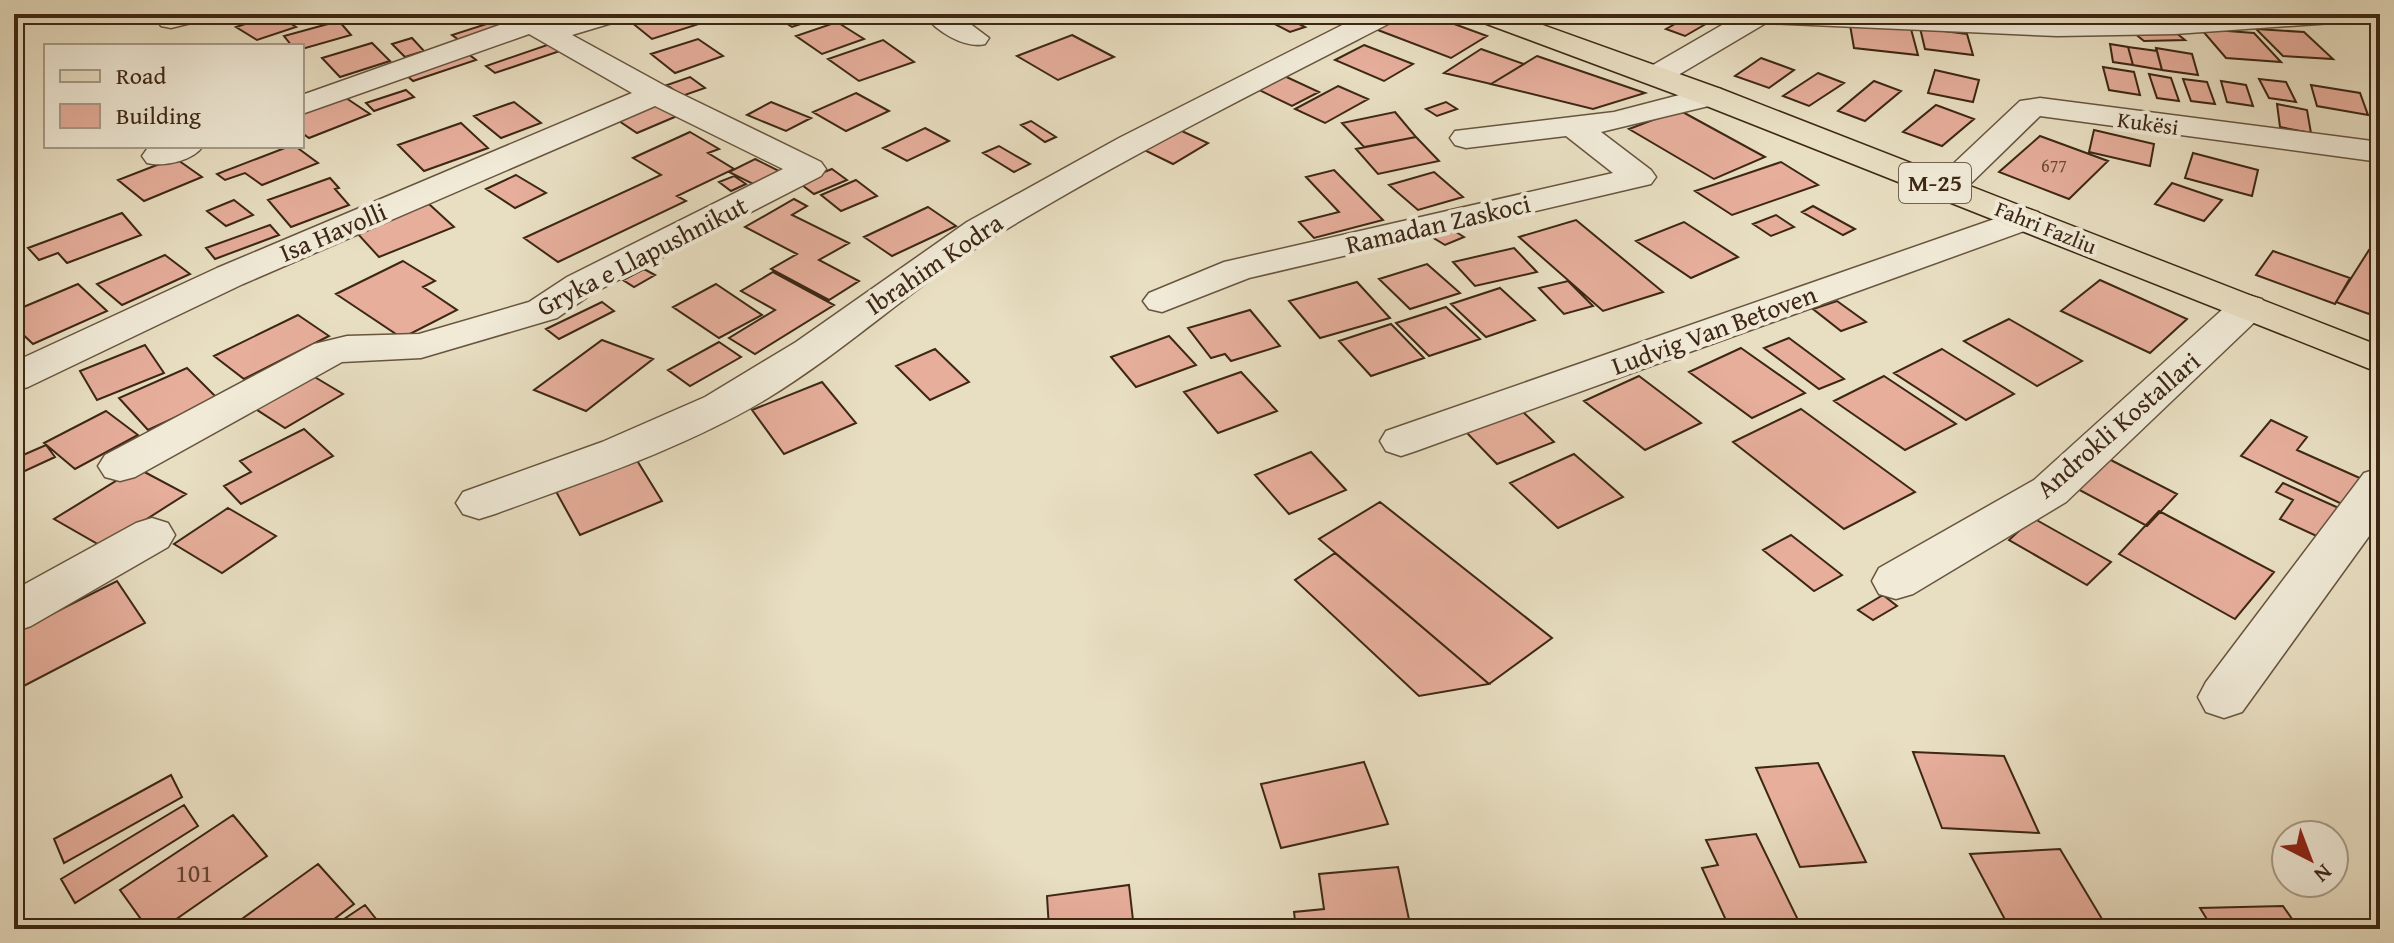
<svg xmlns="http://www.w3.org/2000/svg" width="2394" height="943" font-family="'Gentium Book Plus',serif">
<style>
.building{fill:#e6ae9b;stroke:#3d2714;stroke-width:2}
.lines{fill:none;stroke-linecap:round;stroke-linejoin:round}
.minor-casing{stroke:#68553f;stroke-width:3}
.major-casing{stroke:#3d2714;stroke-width:3}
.minor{fill:#f0ead7;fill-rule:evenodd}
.major{fill:#e8dec1;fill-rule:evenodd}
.labels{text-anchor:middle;stroke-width:8;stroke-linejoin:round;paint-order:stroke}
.far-number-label{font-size:18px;fill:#674936}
.far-street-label{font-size:22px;fill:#3d2714;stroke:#f0ead7}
.shield{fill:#f0ead7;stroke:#73624e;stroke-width:2}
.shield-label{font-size:24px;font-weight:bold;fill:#3d2714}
.street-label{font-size:26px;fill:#3d2714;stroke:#f0ead7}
.near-number-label{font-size:26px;fill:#674936}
</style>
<rect width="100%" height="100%" fill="#e8dec1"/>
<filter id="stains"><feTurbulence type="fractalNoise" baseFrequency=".0025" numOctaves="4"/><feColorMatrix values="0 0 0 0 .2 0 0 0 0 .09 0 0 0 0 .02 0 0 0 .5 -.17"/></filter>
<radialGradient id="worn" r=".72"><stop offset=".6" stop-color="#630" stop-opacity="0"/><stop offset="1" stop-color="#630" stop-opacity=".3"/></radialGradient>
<path class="building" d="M275,14L296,27L257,40L236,27Z
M658,14H690L702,23L652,39L631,22Z
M772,14H831L792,27Z
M1255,14H1290L1285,17L1305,27L1290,32Z
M1394,14H1427L1487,36L1451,58L1370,27Z
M1693,14H1723L1685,36L1666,29Z
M505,18L511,23L459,40L452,35Z
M339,21L351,35L302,49V46H292L284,36Z
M837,22L864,39L822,54L796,36Z
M1850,25L1911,29L1918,55L1854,48Z
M1920,28L1967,34L1973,55L1925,49Z
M2201,29L2254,33L2281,62L2226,58Z
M2256,29L2304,32L2333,59L2283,56Z
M2175,32L2185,40L2144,41L2134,33Z
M1072,35L1114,57L1058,80L1017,56Z
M412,38L424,51L405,57L392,44Z
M698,39L723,56L675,73L651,54Z
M883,40L914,62L859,81L828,59Z
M372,43L390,61L340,77L322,58Z
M550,44L560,51L495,73L486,66Z
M2110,44L2128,47L2133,65L2113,62Z
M1364,45L1413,64L1384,81L1335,60Z
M2128,47L2157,51L2162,70L2133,65Z
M2156,48L2192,54L2198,75L2162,70Z
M1481,49L1524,64L1491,84L1444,73Z
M467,53L476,60L413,81L404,73Z
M1537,56L1645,93L1593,109L1491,84Z
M1761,58L1794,70L1769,88L1735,76Z
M2103,67L2134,72L2140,95L2109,90Z
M1935,70L1979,80L1973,102L1928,93Z
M1818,73L1844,83L1809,106L1783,96Z
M1280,74L1319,92L1292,106L1253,87Z
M2149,74L2171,78L2179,101L2157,98Z
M690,77L705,88L682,96L667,85Z
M2183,79L2207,82L2215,104L2191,101Z
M2259,79L2286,82L2296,102L2269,98Z
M1874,81L1901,91L1865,121L1838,111Z
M2221,81L2246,85L2253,106L2227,102Z
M2311,85L2360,93L2368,115L2317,106Z
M1338,86L1368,99L1325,123L1295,109Z
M406,90L414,97L374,111L366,103Z
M856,93L889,111L846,131L813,112Z
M343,96L370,114L309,138L302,133V112Z
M514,102L541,123L501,138L474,116Z
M771,102L811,118L786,131L747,115Z
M1446,102L1457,109L1437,116L1426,109Z
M656,103L677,116L637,133L616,119Z
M2277,104L2307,110L2311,133L2280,127Z
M1936,105L1974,119L1942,146L1903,132Z
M1679,110L1765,157L1714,179L1629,129Z
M1395,112L1416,137L1364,147L1342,123Z
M1031,121L1056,137L1045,142L1021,125Z
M461,123L488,148L424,171L398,145Z
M1173,127L1208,143L1173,164L1138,147Z
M925,128L949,141L907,161L883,148Z
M2094,130L2154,144L2150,166L2089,152Z
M690,132L719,149L708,153L734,169L677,196L686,201L558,262L524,238L661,175L633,158Z
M2040,136L2108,161L2069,199L1999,172Z
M1416,137L1439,161L1378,174L1356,149Z
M290,146H295L318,163L262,185L245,173L225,180L217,174Z
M999,146L1030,164L1014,172L983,153Z
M2193,153L2258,170L2252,196L2185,178Z
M175,158L202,177L144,201L118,180Z
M755,159L785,174L759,187L729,172Z
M1781,162L1818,185L1732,215L1695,191Z
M832,169L847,180L814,194L798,182Z
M1334,170L1383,220L1314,238L1299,222L1339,212L1306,177Z
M1434,172L1463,197L1418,210L1389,185Z
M516,175L546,193L515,208L486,189Z
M734,176L746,184L731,191L719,182Z
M330,178L339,188L335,189L349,205L291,227L268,200Z
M856,180L877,196L841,211L821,195Z
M2172,183L2222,200L2204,221L2155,204Z
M794,199L807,206L792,215L849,243L819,260L859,281L829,300L771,269L797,254L745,227Z
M234,200L253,215L226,226L207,211Z
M429,204L454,227L379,257L356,232Z
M1813,206L1855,229L1843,235L1802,212Z
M928,207L956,226L892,256L864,237Z
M122,213L141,235L67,263L58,253L39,260L28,248Z
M1776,215L1794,227L1771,236L1753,224Z
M1576,220L1663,292L1603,311L1519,237Z
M1684,222L1738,257L1691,278L1636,241Z
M270,225L279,235L215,259L206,248Z
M1445,225L1464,237L1445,245L1427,234Z
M1514,248L1537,272L1475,286L1453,262Z
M2369,250L2380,254V296L2369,314L2336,302Z
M2273,251L2350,278L2335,304L2256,275Z
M165,255L190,274L122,305L97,284Z
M403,261L435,281L423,287L457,310L402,338L336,294Z
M1427,264L1460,293L1410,309L1379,279Z
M644,269L655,275L634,287L623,280Z
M773,272L834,305L755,354L729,338L775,310L741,291Z
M2100,280L2187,319L2150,353L2061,311Z
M1568,281L1593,306L1564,314L1539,288Z
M1357,282L1390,318L1320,338L1289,301Z
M78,284L107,311L33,344L14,326V311Z
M716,284L762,315L719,338L673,307Z
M1500,288L1535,320L1486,337L1451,304Z
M1837,301L1866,322L1841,331L1813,309Z
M602,302L614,311L559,339L546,329Z
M1446,307L1480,339L1429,356L1396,323Z
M1250,310L1280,346L1231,361L1225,354L1211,358L1188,328Z
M298,315L329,336L244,379L214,356Z
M2009,319L2082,361L2037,386L1964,341Z
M1391,324L1424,358L1371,376L1339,341Z
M1169,336L1196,365L1136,387L1111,357Z
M1789,338L1844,379L1819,389L1764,348Z
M602,340L653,359L586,411L534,390Z
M719,342L741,357L690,386L668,370Z
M145,345L164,373L97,400L80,371Z
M1741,348L1805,393L1752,418L1689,372Z
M935,349L969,382L930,400L896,366Z
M1942,349L2014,394L1966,420L1894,373Z
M187,368L217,398L148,430L119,398Z
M1241,372L1277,411L1218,433L1184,392Z
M308,373L343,394L285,428L251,406Z
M1639,376L1701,423L1645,450L1584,401Z
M1884,376L1956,424L1905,450L1834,401Z
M822,382L856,423L784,454L752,410Z
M1801,409L1915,492L1844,529L1733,442Z
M106,411L138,435L75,469L44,443Z
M1522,411L1554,442L1497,464L1466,432Z
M2271,420L2307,437L2297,450L2362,479L2344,505L2241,456Z
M304,429L333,456L241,504L224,486L251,472L240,461Z
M46,445L55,457L14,476V459Z
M1311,452L1346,490L1289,514L1255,475Z
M633,454L662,501L580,535L553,486Z
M1574,454L1623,497L1558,528L1510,483Z
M2103,456L2177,494L2147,526L2072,486Z
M137,468L186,494L103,547L54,519Z
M2283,483L2341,509L2323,539L2280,519L2293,500L2276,492Z
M1380,502L1552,638L1489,684L1319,539Z
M228,508L276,536L222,573L174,544Z
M2159,511L2274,572L2235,619L2119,554Z
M2033,518L2111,562L2087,585L2009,540Z
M1791,535L1842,575L1814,591L1763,550Z
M1335,553L1489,684L1419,696L1295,580Z
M117,581L145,623L14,691V633Z
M1883,595L1897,606L1873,620L1858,610Z
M1913,752L2004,756L2039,833L1942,828Z
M1364,762L1388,824L1281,848L1261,784Z
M1818,763L1866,862L1800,867L1756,768Z
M171,775L182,797L64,863L54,839Z
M184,805L198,826L75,903L61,879Z
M233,815L267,856L162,929H148L120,890Z
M1756,834L1801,926L1730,929L1702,868L1718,865L1706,840Z
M2060,849L2108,929H2010L1970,854Z
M318,864L354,904L321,929H235L232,926Z
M1398,867L1411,929H1296L1294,912L1324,909L1319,874Z
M1129,885L1134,929H1049L1047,896Z
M365,905L384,929H329Z
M2283,906L2299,929H2213L2200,908Z"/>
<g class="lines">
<defs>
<path id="minor" d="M161,14H207L203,20L171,28L161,26L157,20Z
M500,14H535L551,23L581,14H626L622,20L572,35L667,87L821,162L826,169L821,176L593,293L557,318L421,358L342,362L135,477L120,481L105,477L98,466L105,455L314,344L347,336L419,334L529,302L567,277L783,169L655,106L243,284L28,387L14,391V362L217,268L632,93L529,34L302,114V95L508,22Z
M924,14H957L989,38L985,44C965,49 935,31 924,14Z
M1364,14H1400L1396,20C1261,89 1125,157 995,236C916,284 848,349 768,398C683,449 587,480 495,514L479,519L463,514L456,503L463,492L602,442L705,397L796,342L967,222L1119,138Z
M1741,14H1955L2057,18L2361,14L2357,20L2347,22L2175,34L2057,36L1766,23L1668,81L1657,84L1646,81L1642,75L1646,69Z
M1710,87L1721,89L1725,96L1721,103L1601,132L1651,170L1656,177L1651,184L1249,278L1162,312L1149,309L1143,301L1149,293L1224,262L1613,173L1566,136L1466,148L1455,145L1450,138L1455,131L1614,112Z
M2040,98L2380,142V162L2040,116L1959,195L1947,198L1935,195L1930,188L1935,181L2020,101Z
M156,146H203C193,161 164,167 147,163L142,156L147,149Z
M2026,208L2038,212L2044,219L2038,226L1416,451L1401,456L1386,451L1380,441L1386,431Z
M2248,295L2262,299L2267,307L2262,315L2066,502L1913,594L1896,599L1879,594L1872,581L1879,568L2034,480L2234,299Z
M2380,468V521L2242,712L2224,718L2206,712L2198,697L2206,682L2364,473Z
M152,518L168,523L175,535L168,547L31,626L14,632V590L136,523Z"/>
<path id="major" d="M1472,14H1512L1721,89L2380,346V373L1699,103L1476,20Z"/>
</defs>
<use href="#minor" class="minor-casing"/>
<use href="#major" class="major-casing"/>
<use href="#minor" class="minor"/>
<use href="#major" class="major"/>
</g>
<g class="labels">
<g class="far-number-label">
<text x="2054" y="172">677</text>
</g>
<g class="far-street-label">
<text transform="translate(2148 123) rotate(8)" y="8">Kukësi</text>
<text transform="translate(2046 227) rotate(22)" y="8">Fahri Fazliu</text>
</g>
<rect class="shield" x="1899" y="163" width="72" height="40" rx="6"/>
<g class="shield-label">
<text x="1935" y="191">M-25</text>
</g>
<g class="street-label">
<text transform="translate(1438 224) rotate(-13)" y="9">Ramadan Zaskoci</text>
<text transform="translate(333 232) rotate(-23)" y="9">Isa Havolli</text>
<text transform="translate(642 256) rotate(-27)" y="9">Gryka e Llapushnikut</text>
<text transform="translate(934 264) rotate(-34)" y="9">Ibrahim Kodra</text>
<text transform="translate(1714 330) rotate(-20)" y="9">Ludvig Van Betoven</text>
<text transform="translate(2118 425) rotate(-41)" y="9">Androkli Kostallari</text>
</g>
<g class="near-number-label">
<text x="194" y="882">101</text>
</g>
</g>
<rect width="2394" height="943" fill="none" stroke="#e8dec1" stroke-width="48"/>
<rect x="16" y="16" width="2362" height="911" fill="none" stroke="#3d2714" stroke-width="4"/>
<rect x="24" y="24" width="2346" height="895" fill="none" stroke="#3d2714" stroke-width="2"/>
<rect x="44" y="44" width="260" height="104" fill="#f0ead7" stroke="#a89c89" stroke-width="2"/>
<rect x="60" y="70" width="40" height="12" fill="#e8dec1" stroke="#a89c89" stroke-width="2"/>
<text x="116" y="84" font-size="24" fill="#3d2714">Road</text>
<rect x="60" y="104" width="40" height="24" fill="#e6ae9b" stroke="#a89c89" stroke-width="2"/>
<text x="116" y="124" font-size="24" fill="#3d2714">Building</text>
<g transform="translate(2310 859) rotate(138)"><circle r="38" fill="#f0ead7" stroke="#a89c89" stroke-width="2"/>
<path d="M0-6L14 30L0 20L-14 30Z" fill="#8f2418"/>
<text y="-12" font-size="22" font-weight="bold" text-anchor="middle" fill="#3d2714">N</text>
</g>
<rect width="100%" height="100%" filter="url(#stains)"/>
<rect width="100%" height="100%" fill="url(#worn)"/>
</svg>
